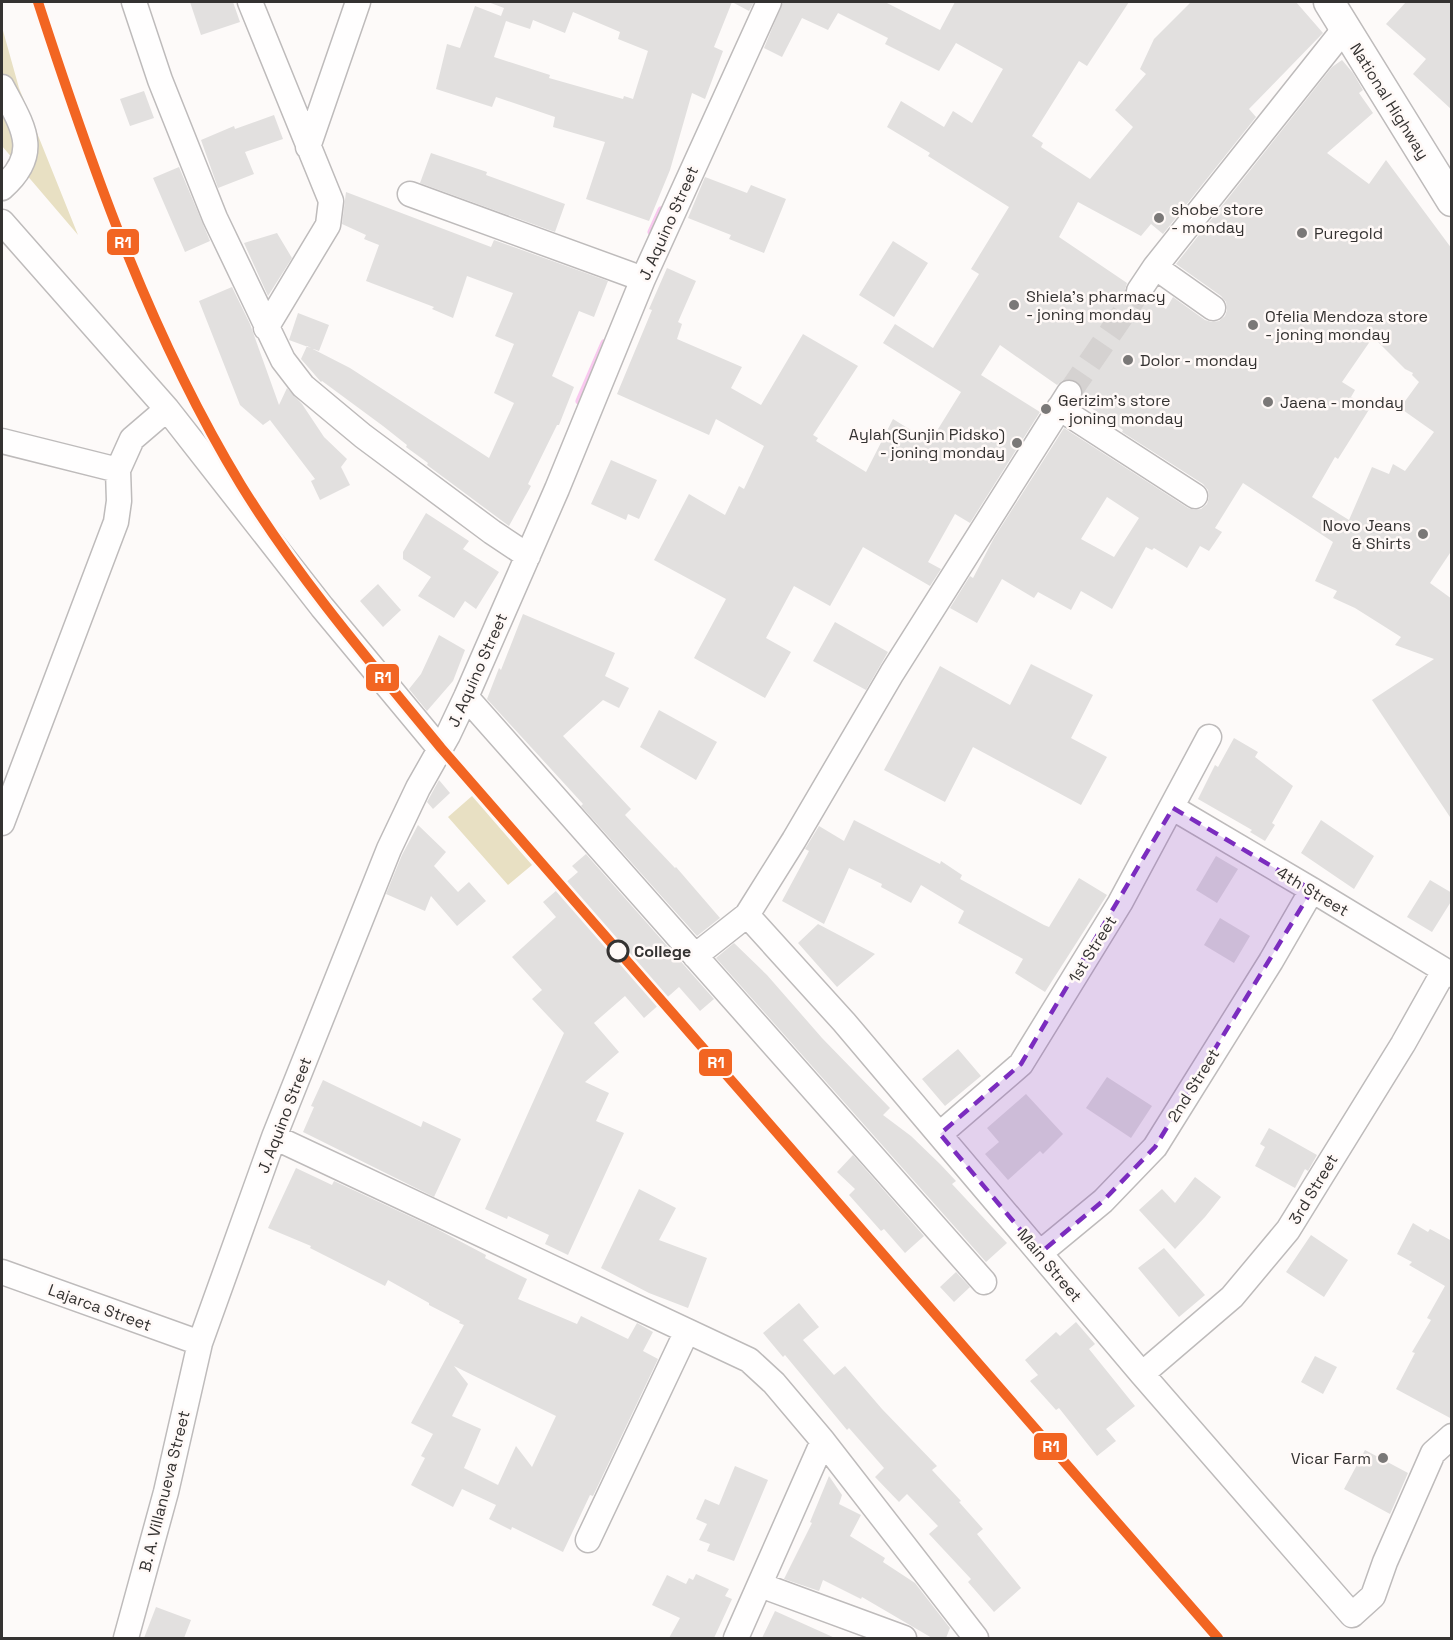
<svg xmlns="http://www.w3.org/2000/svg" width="1453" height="1640" font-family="'Space Grotesk',sans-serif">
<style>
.green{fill:#e8e0c3}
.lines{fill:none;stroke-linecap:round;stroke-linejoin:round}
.stream{stroke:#f9c8ef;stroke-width:7}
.building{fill:#e2e0df;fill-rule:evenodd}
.minor-tunnel{stroke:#d5d2d1;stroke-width:24;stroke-dasharray:24 12;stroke-linecap:butt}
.minor-casing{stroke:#bebbbb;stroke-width:27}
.major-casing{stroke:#bebbbb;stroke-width:33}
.minor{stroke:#fffefe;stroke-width:24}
.major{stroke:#fffefe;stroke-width:30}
.rail-1-casing{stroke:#fff9f7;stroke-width:15}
.rail-1{stroke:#f26522;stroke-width:10}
.marked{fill:#7b2cbf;fill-opacity:0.2;stroke:#7b2cbf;stroke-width:4.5;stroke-dasharray:12 8;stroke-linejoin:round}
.poi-dot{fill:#7a7877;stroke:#fff9f7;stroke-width:2}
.stop-dot{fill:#fff9f7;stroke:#343231;stroke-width:3}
.labels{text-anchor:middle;stroke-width:5;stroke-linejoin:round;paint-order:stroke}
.street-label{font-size:16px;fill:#343231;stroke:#fff9f7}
.poi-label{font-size:16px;fill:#343231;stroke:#fff9f7;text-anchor:start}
.stop-label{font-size:16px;font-weight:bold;fill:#343231;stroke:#fff9f7;text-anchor:start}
.line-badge{stroke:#fff9f7;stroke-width:2}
.badge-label{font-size:16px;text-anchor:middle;font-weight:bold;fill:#fff}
</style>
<rect width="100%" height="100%" fill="#fdfaf9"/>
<path class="green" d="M2,27L19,88L78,235L2,146Z
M472,796L532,865L508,885L448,817Z"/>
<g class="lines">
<path class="stream" d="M651,232L661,210
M579,401L604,343"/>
</g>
<path class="building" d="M190,2H233L240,22L201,35Z
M488,2H754L749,11L732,2L714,47L723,51L705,99L692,93L670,170L649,221L586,199L605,142L553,127L555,117L496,97L492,107L436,89L447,44L460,48L475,6L501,16L504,8ZM573,12L620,32L618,39L648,51L633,99L624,96L623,99L549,78L550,75L494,57L506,21L530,29L533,20L565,33Z
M783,2H885L940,30L955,2H1129L1087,66L1079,61L1032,136L1043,143L1041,147L1090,179L1133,127L1115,110L1146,74L1140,69L1154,39L1191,2H1296L1323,33L1249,109L1256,117L1163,234L1151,224L1141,236L1078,202L1059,237L1127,283L1125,290L1126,297L1132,303L1139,305L1145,304L1151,299L1166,309L1173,297L1205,320L1212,322L1219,321L1225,316L1227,310L1226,302L1221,296L1176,264L1332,67L1342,60L1353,73L1363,90L1359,93L1373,113L1327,153L1369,184L1386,160L1452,249V550L1430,583L1452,599V820L1372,700L1434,659L1395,645L1401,637L1355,608L1333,598L1337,591L1315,581L1333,542L1243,483L1215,528L1222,532L1209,551L1200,546L1187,568L1154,548L1152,550L1146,547L1112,609L1081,591L1071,610L1038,592L1034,598L1002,579L977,623L950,608L970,576L973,578L994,538L1064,428L1188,508L1194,510L1201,509L1207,504L1209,497L1208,490L1203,484L1122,432L1123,430L1081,401L1083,393L1081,386L1077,381L1069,379L1062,381L1057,385L1000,345L981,375L1040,412L970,523L955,514L928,562L941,569L930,586L863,547L830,606L794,586L766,638L791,652L765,698L694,658L726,599L654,560L689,494L725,515L739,486L744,489L764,446L716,419L709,435L617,394L652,310L649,309L667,268L696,281L678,322L682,324L677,339L742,367L731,388L761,405L803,334L858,366L813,435L818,438L816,441L866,472L893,419L930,442L961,392L883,343L895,324L933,348L979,274L971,269L1009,207L928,156L930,153L887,127L901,101L944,127L953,111L972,123L1003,69L956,43L939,71L885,44L888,38L838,13L828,30L802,18L782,57L764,48ZM1373,337L1405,369L1413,373L1412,375L1419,382L1400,408L1434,432L1405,471L1393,464L1389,474L1372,467L1349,520L1312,497L1335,457L1338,459L1370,408L1351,397L1355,390L1342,382ZM1107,497L1139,518L1114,557L1081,539Z
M1406,2H1452V110L1413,74L1426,59L1386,24Z
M144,91L154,118L130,126L120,99Z
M274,115L283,139L245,152L254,174L218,188L201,140L234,126L235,129Z
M431,153L487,172L486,175L565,204L555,232L420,183Z
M179,167L210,241L185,252L153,178Z
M705,177L747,193L751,185L786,199L764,253L729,239L731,235L688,218Z
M346,192L491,247L494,240L608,281L594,317L579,311L552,376L574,387L559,425H557L528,484L531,486L509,526L427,465L428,463L406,447L407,445L383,426L322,381L321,382L301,359L307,346L350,368L489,458L514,403L494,393L514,344L495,336L513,293L467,276L453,318L432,309L434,307L366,281L379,245L364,239L366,235L342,224Z
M277,233L292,258L268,296L244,243Z
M893,241L928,263L894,317L859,295Z
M232,287L250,324L279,405L287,388L302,404L324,437L347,459L341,467L350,485L320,500L311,481L315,479L270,420L263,425L240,405L199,301Z
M298,313L329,325L319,351L289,340Z
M611,460L657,480L639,519L628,514L626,520L591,504Z
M426,513L469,541L463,549L499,572L476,609L465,601L454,618L418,596L431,577L403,559V552Z
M378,584L401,610L383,627L360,601Z
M523,614L615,653L605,676L629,688L619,708L603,700L563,736L631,809L625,815L675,868L676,867L720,918L697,936L581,806L583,804L487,699L499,668L501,670Z
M835,622L888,652L866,690L813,661Z
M439,635L465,650L453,681L427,711L409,689L421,674Z
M1031,664L1093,695L1071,738L1107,757L1081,805L973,747L945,802L884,770L940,666L1010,705Z
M659,710L717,742L696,780L640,747Z
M1234,738L1258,752L1255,757L1293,786L1272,823L1275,825L1265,841L1250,832L1252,830L1198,799L1215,765L1218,767Z
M439,780L450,793L433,809L427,802Z
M854,820L940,864L941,861L962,875L960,879L1044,925L1049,927L1079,878L1107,895L1045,992L1015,973L1023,959L958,923L964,911L921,885L911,903L881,887L882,884L849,868L824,924L782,901L809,851L805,849L819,826L844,841Z
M1321,820L1374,856L1354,889L1301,853Z
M418,825L446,852L434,866L458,892L469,882L486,901L457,926L431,896L425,911L386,894L402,855Z
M586,854L714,999L700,1011L679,987L644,1018L625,996L594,1023L619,1052L585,1082L609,1093L596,1121L624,1133L568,1255L545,1244L549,1235L508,1216L507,1219L485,1209L564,1033L532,999L542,990L512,957L556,917L543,902L578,872L572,866Z
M1216,856L1238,869L1217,903L1196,890Z
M1430,880L1452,893V900L1432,932L1407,917Z
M1220,918L1250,936L1234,963L1204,945Z
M818,924L875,954L837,987L798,943Z
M734,943L767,975L822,1038L890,1108L883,1115L911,1136L940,1164L956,1181L952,1184L1007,1243L986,1262L716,958Z
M958,1049L981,1076L945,1106L922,1079Z
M1107,1077L1152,1106L1131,1138L1086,1108Z
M323,1080L421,1127L423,1121L461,1139L434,1197L303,1132L314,1107L311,1106Z
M1026,1094L1063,1134L1043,1154L1040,1151L1008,1180L985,1154L999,1142L987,1128Z
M1269,1128L1317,1155L1308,1171L1305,1169L1295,1188L1255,1166L1265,1147L1260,1144Z
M853,1155L924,1236L905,1253L884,1229L881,1231L849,1195L855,1189L837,1172Z
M296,1168L332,1185L334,1181L435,1228L486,1255L485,1258L527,1279L518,1299L577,1324L581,1316L628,1339L637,1323L653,1332L643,1351L658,1359L593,1496L590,1495L563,1552L512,1527L511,1530L489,1519L496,1505L462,1489L453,1507L411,1485L425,1458L421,1456L433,1434L411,1423L464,1325L459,1323L460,1321L429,1305V1303L388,1280L385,1286L310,1248L311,1246L268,1228ZM454,1366L556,1416L532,1467L516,1446L498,1485L464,1468L481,1429L452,1416L468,1384Z
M1195,1177L1221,1197L1205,1217L1175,1249L1139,1210L1162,1189L1175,1203Z
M639,1189L676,1208L659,1240L707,1258L688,1308L649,1293L601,1268Z
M1413,1223L1428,1232L1430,1229L1452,1241V1419L1396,1389L1415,1353L1412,1352L1431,1320L1427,1318L1445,1286L1409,1265L1412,1262L1397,1254Z
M1311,1235L1348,1260L1324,1297L1286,1272Z
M1164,1248L1205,1295L1179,1317L1138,1268Z
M956,1272L970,1287L954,1302L940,1287Z
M799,1303L819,1327L803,1340L834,1375L845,1366L882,1409L937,1466L932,1470L961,1501L959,1502L983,1529L977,1534L1021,1588L994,1612L968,1582L971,1579L929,1534L938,1526L907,1494L899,1502L875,1477L884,1468L849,1428L847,1430L785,1355L783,1357L763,1333Z
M1076,1322L1095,1344L1089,1349L1135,1406L1106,1429L1116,1441L1097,1456L1059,1408L1056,1410L1030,1381L1038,1375L1025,1360L1056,1332L1060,1336Z
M1315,1356L1337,1367L1323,1394L1301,1382Z
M1365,1450L1408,1473L1390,1514L1344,1489Z
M735,1466L768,1480L734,1561L707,1551L710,1544L699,1540L707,1524L696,1519L705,1499L719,1505Z
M829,1476L842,1495L839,1504L861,1515L850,1536L885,1558L883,1562L915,1583L950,1628L946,1638H932L862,1597L861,1599L823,1580L819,1591L784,1579L812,1523L810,1522Z
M696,1574L729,1589L725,1596L732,1599L714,1638H669L680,1618L652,1605L667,1575L686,1584L689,1578L693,1580Z
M156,1607L191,1620L184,1638H144Z
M775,1611L835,1638H762Z"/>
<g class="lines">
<path class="minor-tunnel" d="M1069,393L1139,291"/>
<defs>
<path id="minor" d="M134,2L160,80L215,218L283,360L303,386L363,436L492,532L528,556
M250,2L331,201L328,225L266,328
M2,87C23,127 42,153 2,188
M308,147L358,2
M410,194L643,279
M2,222L167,409L322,607L440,749
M1155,267L1213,308
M1139,291L1155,267L1338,37L1344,27
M1059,408L1195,496
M2,441L118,470
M466,697L984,1282
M1173,808L1312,890L1452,975
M2,823L116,522L119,501L118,470L132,439L167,409
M747,915L844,1022L1142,1374L1352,1615L1373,1596L1385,1562L1433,1453L1452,1436
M695,956L747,915L794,840L892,673L1069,393
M940,1134L1021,1064L1120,903L1209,737
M274,1137L749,1360L774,1383L823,1441L976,1638
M1040,1253L1103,1201L1155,1147L1271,961L1312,890
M2,1272L200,1343
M1142,1374L1232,1297L1288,1230L1403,1044L1444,971
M588,1540L687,1331
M760,1585L904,1638
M126,1638L166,1492L200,1343L274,1137L389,849L418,788L448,735L466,697L557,489L643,279L769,2
M736,1638L823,1441"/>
<path id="major" d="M1329,2L1452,201"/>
</defs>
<use href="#minor" class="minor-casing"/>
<use href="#major" class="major-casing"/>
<use href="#minor" class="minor"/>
<use href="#major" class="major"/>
<defs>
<path id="rail-1" d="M38,2C92,168 150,335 241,485C299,579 371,663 441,748L1218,1638"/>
</defs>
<use href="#rail-1" class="rail-1-casing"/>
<use href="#rail-1" class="rail-1"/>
</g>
<path class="marked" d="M1173,808L1312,890L1155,1147L1103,1201L1040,1253L940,1134L1021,1064Z"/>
<g class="poi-dot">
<circle cx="1159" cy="218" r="6"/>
<circle cx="1302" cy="233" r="6"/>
<circle cx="1014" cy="305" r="6"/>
<circle cx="1253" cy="325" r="6"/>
<circle cx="1128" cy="360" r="6"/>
<circle cx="1268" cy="402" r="6"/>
<circle cx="1046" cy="409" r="6"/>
<circle cx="1017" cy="443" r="6"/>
<circle cx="1423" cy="534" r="6"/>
<circle cx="1383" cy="1458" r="6"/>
</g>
<circle class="stop-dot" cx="618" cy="951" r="10"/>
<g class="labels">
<g class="street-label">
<text transform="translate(1390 101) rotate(58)" y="6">National Highway</text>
<text transform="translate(668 223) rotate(-66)" y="6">J. Aquino Street</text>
<text transform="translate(477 670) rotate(-66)" y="6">J. Aquino Street</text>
<text transform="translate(1313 891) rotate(31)" y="6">4th Street</text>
<text transform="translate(1092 949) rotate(-58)" y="6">1st Street</text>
<text transform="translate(1193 1085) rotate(-58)" y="6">2nd Street</text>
<text transform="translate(284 1115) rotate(-69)" y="6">J. Aquino Street</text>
<text transform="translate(1313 1189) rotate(-59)" y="6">3rd Street</text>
<text transform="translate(1050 1265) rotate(50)" y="6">Main Street</text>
<text transform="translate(100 1307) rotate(20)" y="6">Lajarca Street</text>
<text transform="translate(164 1491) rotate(-76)" y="6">B. A. Villanueva Street</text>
</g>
<g class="poi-label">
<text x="1171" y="215">shobe store<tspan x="1171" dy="18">- monday</tspan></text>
<text x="1314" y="239">Puregold</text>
<text x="1026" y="302">Shiela's pharmacy<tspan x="1026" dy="18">- joning monday</tspan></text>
<text x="1265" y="322">Ofelia Mendoza store<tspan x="1265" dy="18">- joning monday</tspan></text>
<text x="1140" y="366">Dolor - monday</text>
<text x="1058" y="406">Gerizim's store<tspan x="1058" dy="18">- joning monday</tspan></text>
<text x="1280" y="408">Jaena - monday</text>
<text x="1005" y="440" text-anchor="end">Aylah(Sunjin Pidsko)<tspan x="1005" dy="18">- joning monday</tspan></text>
<text x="1411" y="531" text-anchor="end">Novo Jeans<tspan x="1411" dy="18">&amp; Shirts</tspan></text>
<text x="1371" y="1464" text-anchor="end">Vicar Farm</text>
</g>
<g class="stop-label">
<text x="634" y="957">College</text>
</g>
</g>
<g class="line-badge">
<rect x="106" y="228" width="34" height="28" rx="6" fill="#f26522"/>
<rect x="365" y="663" width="35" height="29" rx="6" fill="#f26522"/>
<rect x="698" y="1048" width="35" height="29" rx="6" fill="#f26522"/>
<rect x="1033" y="1432" width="35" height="29" rx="6" fill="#f26522"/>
</g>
<g class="badge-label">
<text x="123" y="248">R1</text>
<text x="383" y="683">R1</text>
<text x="716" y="1068">R1</text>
<text x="1051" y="1452">R1</text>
</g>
<rect width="1453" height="1640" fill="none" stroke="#343231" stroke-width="6"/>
</svg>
